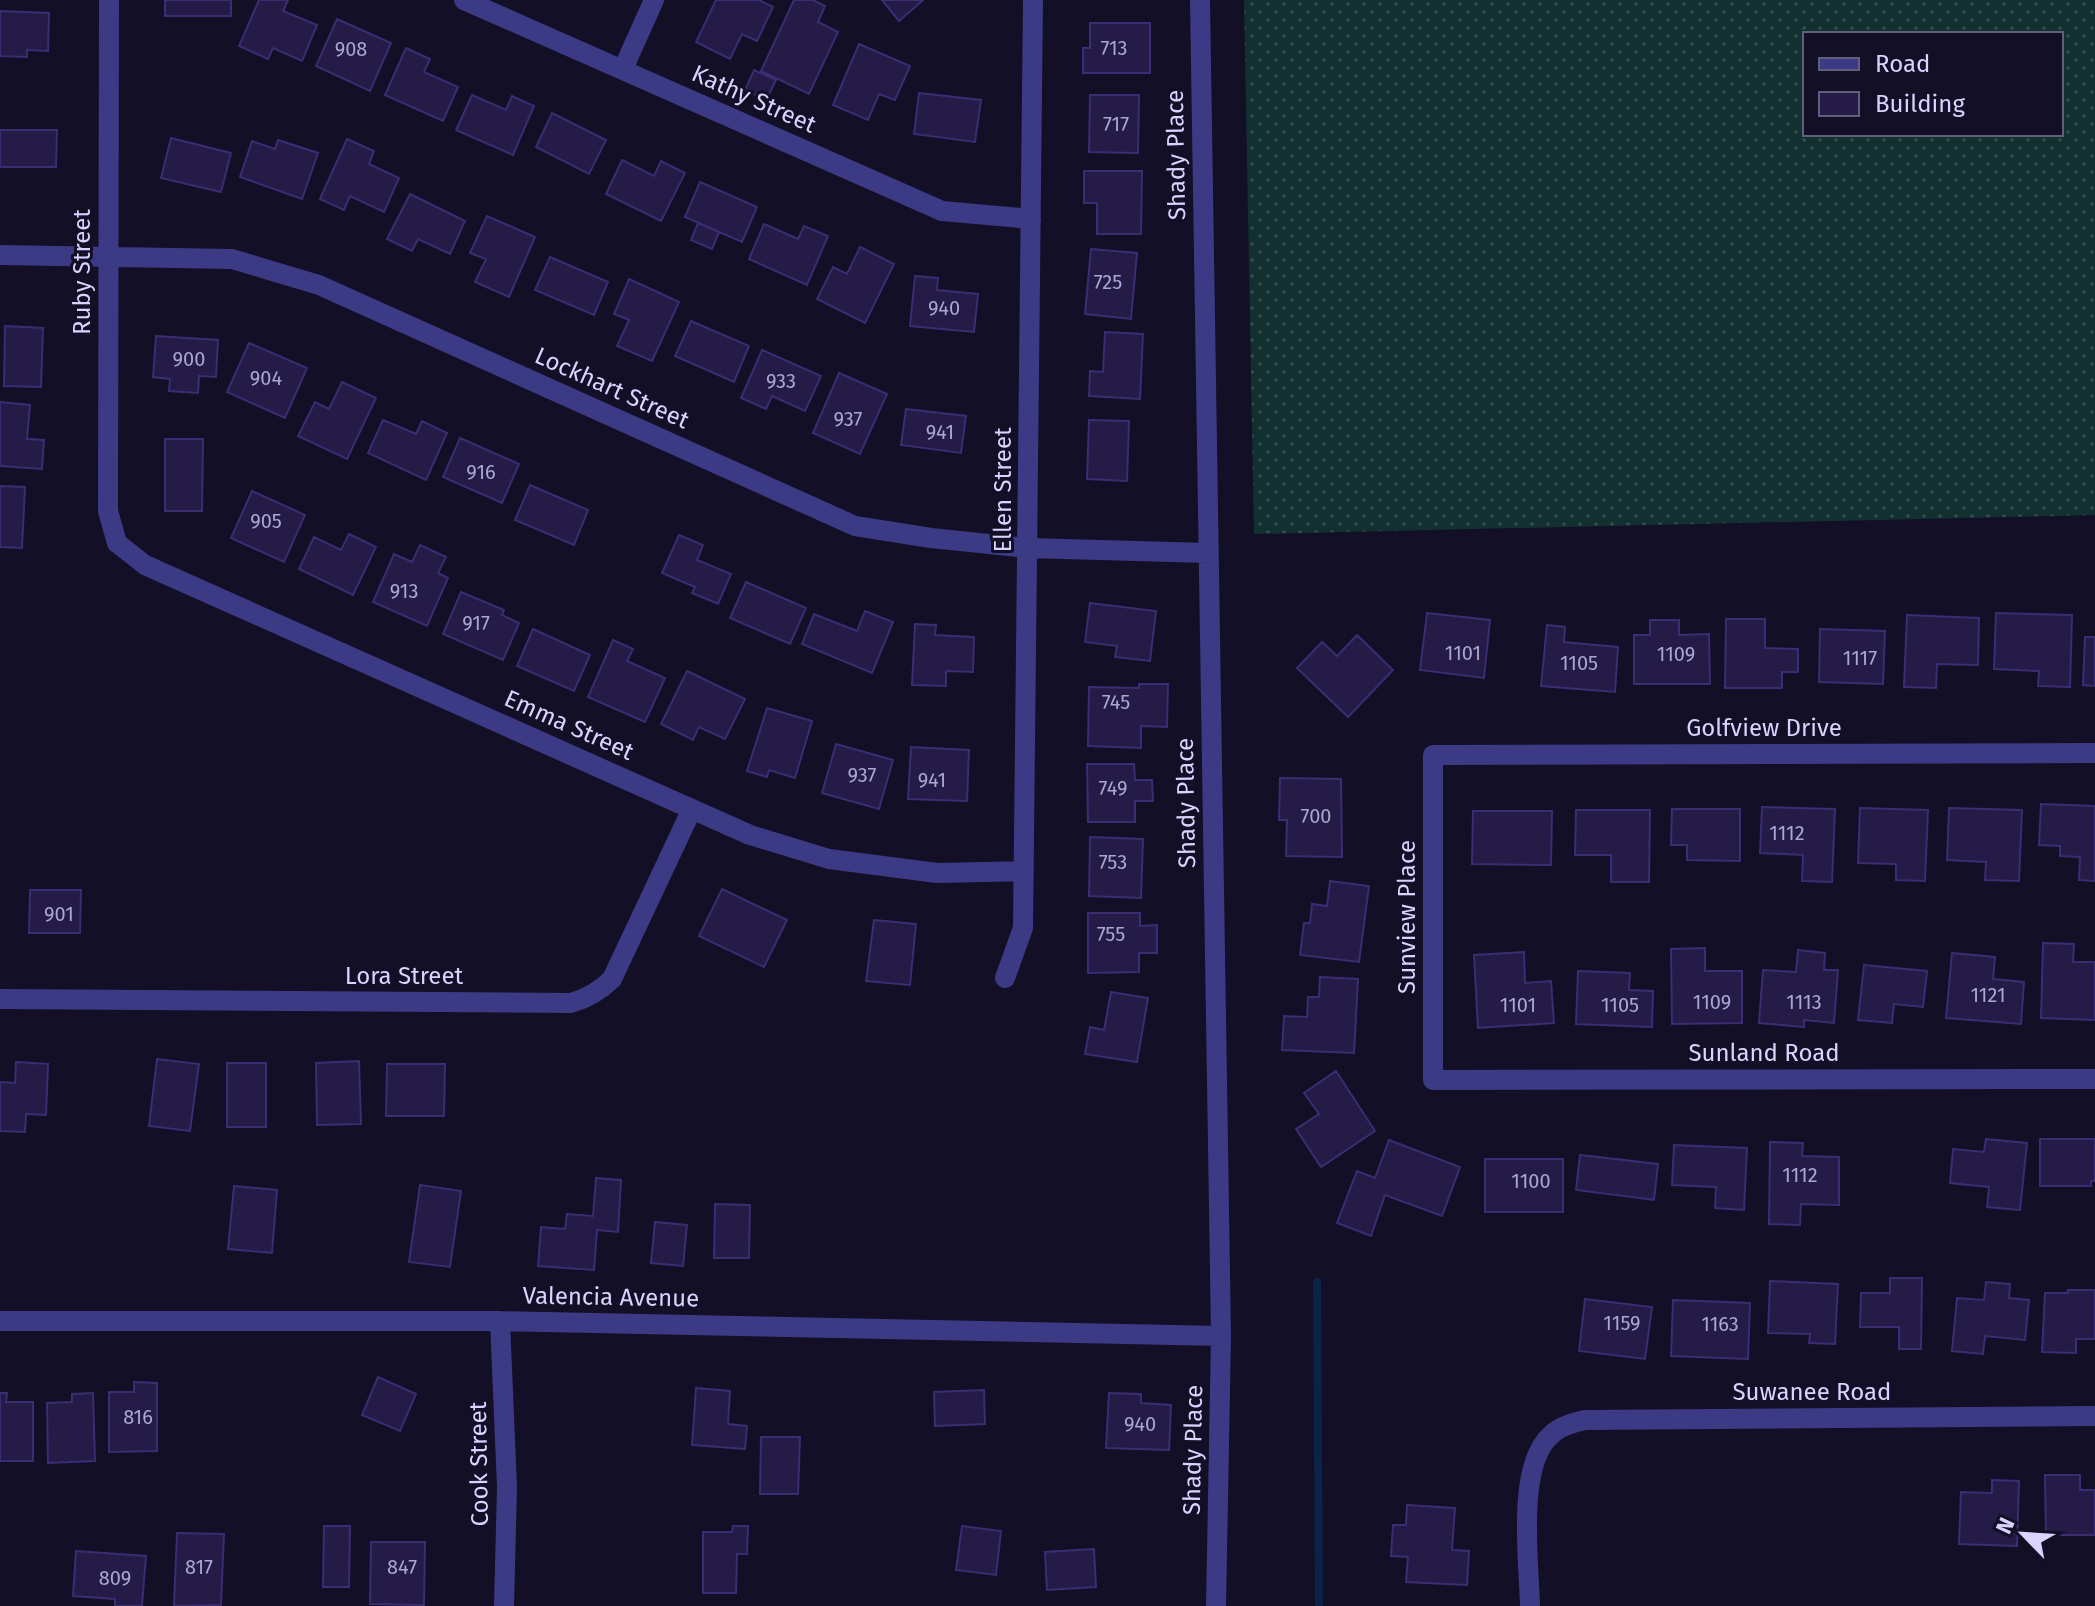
<svg xmlns="http://www.w3.org/2000/svg" width="2095" height="1606" font-family="'Fira Sans',sans-serif">
<style>
.grass{fill:url(#grass-dots);fill-rule:evenodd}
.lines{fill:none;stroke-linecap:round;stroke-linejoin:round}
.stream{stroke:#0c2248;stroke-width:8}
.building{fill:#241b47;stroke:#3b2d73;stroke-width:2}
.street{stroke:#3d3a85;stroke-width:20}
.labels{text-anchor:middle;stroke-width:6;stroke-linejoin:round;paint-order:stroke}
.number-label{font-size:20px;fill:#aca6d1}
.street-label{font-size:24px;fill:#d9d4ff;stroke:#130f26}
</style>
<defs>
<pattern id="grass-dots" width="8" height="8" patternUnits="userSpaceOnUse" patternTransform="scale(2)"><rect width="8" height="8" fill="#12302f"/><path d="M2 2h.1M6 6h.1" fill="none" stroke="#344d4e" stroke-width="1.8" stroke-linecap="round"/></pattern>
</defs>
<rect width="100%" height="100%" fill="#130f26"/>
<path class="grass" d="M1244,0H2095V515L1254,534ZM1805,34H2061V134H1805Z"/>
<g class="lines">
<path class="stream" d="M1317,1282L1319,1606"/>
</g>
<path class="building" d="M165,0H231V16H165Z
M259,0H288L283,11L317,25L302,61L273,48L268,59L239,46Z
M716,0H759L773,7L757,41L742,34L730,59L696,42Z
M794,0H813L825,6L818,22L838,32L809,94L761,71Z
M882,0H923L899,21Z
M0,11L49,13L48,51L27,50V57L0,56Z
M337,19L391,43L370,91L316,66Z
M1090,23H1150V73H1083V48H1090Z
M859,44L910,66L895,100L879,94L868,120L833,105Z
M406,48L430,59L424,72L458,87L443,121L385,95Z
M754,70L776,80L766,100L745,90Z
M919,93L981,100L975,142L914,134Z
M472,95L506,110L512,96L534,106L513,155L456,130Z
M1090,95H1139L1138,153L1089,152Z
M552,113L606,140L589,174L536,147Z
M0,130H57L56,167H0Z
M171,138L231,153L221,192L161,178Z
M347,139L374,151L369,164L399,178L384,212L350,196L344,210L320,199Z
M278,140L318,153L302,199L240,177L252,141L275,149Z
M622,160L654,176L661,161L685,173L661,221L606,194Z
M1084,171H1142L1141,234H1097V203H1084Z
M700,182L757,207L742,242L685,217Z
M410,194L465,221L450,254L418,239L412,251L387,239Z
M487,216L535,237L509,297L475,282L486,259L470,253Z
M698,223L719,232L712,249L691,240Z
M764,224L798,239L804,226L828,236L807,285L749,259Z
M860,247L894,264L865,323L817,299L833,267L847,274Z
M1091,249L1137,253L1131,319L1085,314Z
M550,257L608,282L594,315L535,290Z
M915,276L938,278L937,290L978,294L974,332L910,326Z
M629,279L679,302L652,361L617,346L629,320L614,314Z
M691,321L749,346L734,382L675,356Z
M5,326L43,328L41,387L4,386Z
M1105,332L1143,334L1140,399L1089,396L1090,371L1103,372Z
M156,336L218,340L216,377L199,376L198,393L169,391L170,379L153,377Z
M249,343L307,368L285,418L227,392Z
M762,350L821,376L805,411L772,396L766,409L741,398Z
M839,373L887,394L860,454L813,433Z
M342,382L376,398L347,459L298,436L315,402L329,409Z
M0,402L30,405L27,439L44,440L42,469L0,466Z
M906,409L966,416L961,453L901,445Z
M383,420L416,434L422,421L447,433L426,480L368,453Z
M1089,420L1129,421L1127,481L1087,479Z
M460,438L519,464L502,503L443,477Z
M165,439H203L202,511H165Z
M530,485L588,510L574,545L515,520Z
M0,486L25,487L22,548L0,547Z
M252,491L305,515L284,562L231,538Z
M349,534L376,547L353,595L299,569L314,537L341,550Z
M679,535L703,545L697,560L731,574L718,604L692,593L695,587L662,573Z
M420,545L446,557L438,573L448,578L427,626L373,602L394,554L412,562Z
M746,582L806,608L790,644L730,618Z
M461,592L504,610L502,615L519,623L503,660L443,634Z
M1090,603L1156,611L1150,661L1115,657L1117,646L1085,642Z
M865,611L893,622L872,673L802,644L814,614L857,631Z
M1427,613L1490,620L1484,678L1420,670Z
M1996,613L2072,615L2070,687L2038,686L2039,671L1994,669Z
M1907,615L1979,618L1978,665L1937,664L1936,688L1904,687Z
M1726,619H1765V648L1798,649V672H1782V688H1725Z
M1650,620H1679V635L1709,634L1710,684H1634V635H1650Z
M915,624L936,625L935,635L974,637L973,672L946,671V686L912,685Z
M1547,625L1565,627L1564,642L1618,647L1615,692L1541,686Z
M533,629L590,655L574,691L517,666Z
M1820,629L1885,631L1883,684L1819,682Z
M1357,635L1393,670L1348,717L1297,668L1322,642L1337,656Z
M2085,637H2095V686L2083,685Z
M613,640L633,649L627,661L665,678L645,722L588,697Z
M687,671L745,699L725,739L699,727L693,740L661,724Z
M1139,684H1168L1167,727L1141,726V748L1088,746L1089,687L1139,688Z
M767,708L812,721L795,778L769,770L767,777L747,771Z
M836,744L893,760L879,809L822,793Z
M911,747L969,750L967,801L908,799Z
M1087,764H1134L1135,780H1152L1153,801H1135V822H1088Z
M1280,778L1341,779L1342,857L1286,856L1287,820H1279Z
M2041,804L2095,806V881L2079,880L2080,857L2060,856V846L2039,845Z
M1762,807L1835,809L1832,882L1802,881L1803,855L1760,853Z
M1860,808L1928,810L1925,881L1896,880V864L1858,863Z
M1949,808L2022,810L2019,881L1985,880L1986,862L1947,860Z
M1672,809H1740V861L1687,860V845H1671Z
M1576,810H1650L1649,882H1611V855H1575Z
M1473,811H1552L1551,865L1472,864Z
M1090,837L1143,839L1141,898L1089,896Z
M1330,881L1369,886L1359,962L1300,955L1304,923H1310L1312,904L1327,906Z
M722,889L787,920L764,967L699,936Z
M30,890H81L80,933H29Z
M1088,913H1140V926L1157,925V953H1139V972L1088,973Z
M874,920L916,924L910,985L866,981Z
M2043,943L2074,944L2073,962H2095V1020L2041,1018Z
M1705,948V971H1742V1023L1672,1024L1671,949Z
M1798,950L1825,953L1824,970H1838L1834,1023L1804,1020V1027L1759,1023L1763,970L1796,972Z
M1524,952L1525,983L1551,981L1554,1023L1478,1028L1474,955Z
M1952,953L1995,957L1993,979L2024,982L2021,1024L1946,1018Z
M1864,965L1927,971L1923,1007L1894,1004L1892,1023L1858,1020Z
M1578,971L1630,973L1629,990L1653,991L1652,1027L1576,1024Z
M1320,977L1358,979L1354,1053L1282,1050L1284,1016L1307,1017L1308,997H1319Z
M1111,992L1148,998L1137,1062L1085,1054L1090,1027L1104,1030Z
M157,1059L199,1064L190,1131L149,1126Z
M359,1061L361,1124L317,1125L316,1063Z
M16,1062L48,1064L46,1115L26,1114L25,1132L0,1131V1082L15,1083Z
M227,1063H266V1127H227Z
M387,1064H445L444,1116H386Z
M1336,1071L1375,1131L1321,1167L1296,1129L1319,1114L1304,1093Z
M1986,1139L2027,1143L2020,1210L1987,1207L1989,1187L1950,1183L1953,1149L1984,1152Z
M2040,1139H2095V1181H2091V1186H2040Z
M1389,1140L1460,1167L1442,1216L1385,1195L1371,1236L1337,1223L1357,1171L1375,1178Z
M1770,1142L1803,1143L1802,1156L1839,1157V1205L1801,1204L1800,1225L1769,1224Z
M1674,1145L1747,1148L1744,1210L1715,1208L1716,1187L1672,1185Z
M1580,1155L1658,1164L1654,1200L1576,1190Z
M1485,1159H1563V1212H1485Z
M596,1178L621,1180L618,1232L597,1230L594,1270L538,1266L541,1227L565,1229L567,1214L593,1216Z
M420,1185L461,1191L450,1267L409,1262Z
M234,1186L277,1190L272,1253L228,1249Z
M715,1204L750,1205L749,1258H714Z
M655,1222L687,1225L683,1266L651,1263Z
M1890,1278H1922L1921,1349H1899V1327H1860L1861,1293H1890Z
M1770,1281L1838,1284L1835,1344L1809,1343L1810,1334L1768,1333Z
M1986,1282L2010,1284L2009,1298L2029,1300L2025,1340L1985,1336L1983,1354L1952,1351L1957,1298L1984,1300Z
M2068,1290H2095V1339H2076V1353L2042,1352L2045,1293H2068Z
M1585,1299L1652,1307L1645,1359L1579,1351Z
M1673,1300L1750,1303L1748,1359L1671,1356Z
M378,1377L416,1394L400,1431L362,1415Z
M134,1382L157,1383V1451L109,1452V1392H134Z
M696,1388L730,1391L728,1424L747,1426L745,1449L692,1445Z
M984,1390L985,1424L935,1426L934,1392Z
M0,1393H7L6,1402H33V1461H0Z
M93,1393L95,1461L48,1463L47,1403L72,1402V1394Z
M1109,1393L1141,1394V1403L1171,1405L1169,1450L1106,1448Z
M761,1437H800L798,1494H760Z
M2045,1475H2080V1490H2095V1535H2046Z
M1992,1480L2019,1481L2017,1546L1959,1544L1961,1492L1992,1493Z
M1407,1505L1455,1508L1452,1550L1469,1551L1467,1585L1406,1582L1408,1557L1391,1556L1393,1525H1406Z
M324,1526H350L349,1587H323Z
M733,1526H748L747,1554H737L736,1593H703V1532H732Z
M962,1526L1001,1531L996,1575L956,1570Z
M177,1533L224,1534L221,1605L174,1606Z
M371,1542H425L424,1605L370,1604Z
M1094,1549L1096,1587L1047,1590L1045,1552Z
M76,1551L146,1556L142,1606H115V1599L73,1596Z"/>
<g class="lines">
<path class="street" d="M109,0L108,511L117,543L145,565L750,835L829,859L937,873L1024,871
M464,0L942,211L1031,219
M1200,0L1221,1336L1216,1606
M623,69L654,0
M0,255L232,259L319,285L855,526L931,538L1028,548L1208,553
M2095,753L1433,755V1080L2095,1079
M1005,978L1023,928L1033,0
M0,999L571,1003C588,998 600,991 612,979L692,809
M0,1321H500L1221,1336
M500,1321L507,1487L504,1606
M1530,1606C1529,1563 1516,1465 1551,1435C1560,1426 1573,1423 1585,1420L2095,1416"/>
</g>
<g class="labels">
<g class="number-label">
<text x="1114" y="55">713</text>
<text x="351" y="56">908</text>
<text x="1116" y="131">717</text>
<text x="1108" y="289">725</text>
<text x="944" y="315">940</text>
<text x="189" y="366">900</text>
<text x="266" y="385">904</text>
<text x="781" y="388">933</text>
<text x="848" y="426">937</text>
<text x="940" y="439">941</text>
<text x="481" y="479">916</text>
<text x="266" y="528">905</text>
<text x="404" y="598">913</text>
<text x="476" y="630">917</text>
<text x="1463" y="660">1101</text>
<text x="1676" y="661">1109</text>
<text x="1860" y="665">1117</text>
<text x="1579" y="670">1105</text>
<text x="1116" y="709">745</text>
<text x="862" y="782">937</text>
<text x="932" y="787">941</text>
<text x="1113" y="795">749</text>
<text x="1316" y="823">700</text>
<text x="1787" y="840">1112</text>
<text x="1113" y="869">753</text>
<text x="59" y="921">901</text>
<text x="1111" y="941">755</text>
<text x="1988" y="1002">1121</text>
<text x="1712" y="1009">1109</text>
<text x="1804" y="1009">1113</text>
<text x="1518" y="1012">1101</text>
<text x="1620" y="1012">1105</text>
<text x="1800" y="1182">1112</text>
<text x="1531" y="1188">1100</text>
<text x="1622" y="1330">1159</text>
<text x="1720" y="1331">1163</text>
<text x="138" y="1424">816</text>
<text x="1140" y="1431">940</text>
<text x="199" y="1574">817</text>
<text x="402" y="1574">847</text>
<text x="115" y="1585">809</text>
</g>
<g class="street-label">
<text transform="translate(754 99) rotate(24)" y="8">Kathy Street</text>
<text transform="translate(1176 155) rotate(-91)" y="8">Shady Place</text>
<text transform="translate(82 272) rotate(-90)" y="8">Ruby Street</text>
<text transform="translate(612 388) rotate(24)" y="8">Lockhart Street</text>
<text transform="translate(1003 490) rotate(-90)" y="8">Ellen Street</text>
<text transform="translate(569 725) rotate(24)" y="8">Emma Street</text>
<text x="1764" y="736">Golfview Drive</text>
<text transform="translate(1186 803) rotate(-91)" y="8">Shady Place</text>
<text transform="translate(1407 917) rotate(-90)" y="8">Sunview Place</text>
<text x="404" y="984">Lora Street</text>
<text x="1764" y="1061">Sunland Road</text>
<text transform="translate(611 1297) rotate(1)" y="8">Valencia Avenue</text>
<text x="1812" y="1400">Suwanee Road</text>
<text transform="translate(1193 1450) rotate(-89)" y="8">Shady Place</text>
<text transform="translate(479 1464) rotate(-91)" y="8">Cook Street</text>
</g>
</g>
<rect x="1803" y="32" width="260" height="104" fill="#130f26" stroke="#625e7d" stroke-width="2"/>
<rect x="1819" y="58" width="40" height="12" fill="#3d3a85" stroke="#625e7d" stroke-width="2"/>
<text x="1875" y="72" font-size="24" fill="#d9d4ff">Road</text>
<rect x="1819" y="92" width="40" height="24" fill="#241b47" stroke="#625e7d" stroke-width="2"/>
<text x="1875" y="112" font-size="24" fill="#d9d4ff">Building</text>
<g transform="translate(2023 1534) rotate(295)" stroke="#130f26" stroke-width="6" paint-order="stroke">
<path d="M0-6L14 30L0 20L-14 30Z" fill="#d9d4ff"/>
<text y="-12" font-size="22" font-weight="bold" text-anchor="middle" fill="#d9d4ff">N</text>
</g>
</svg>
